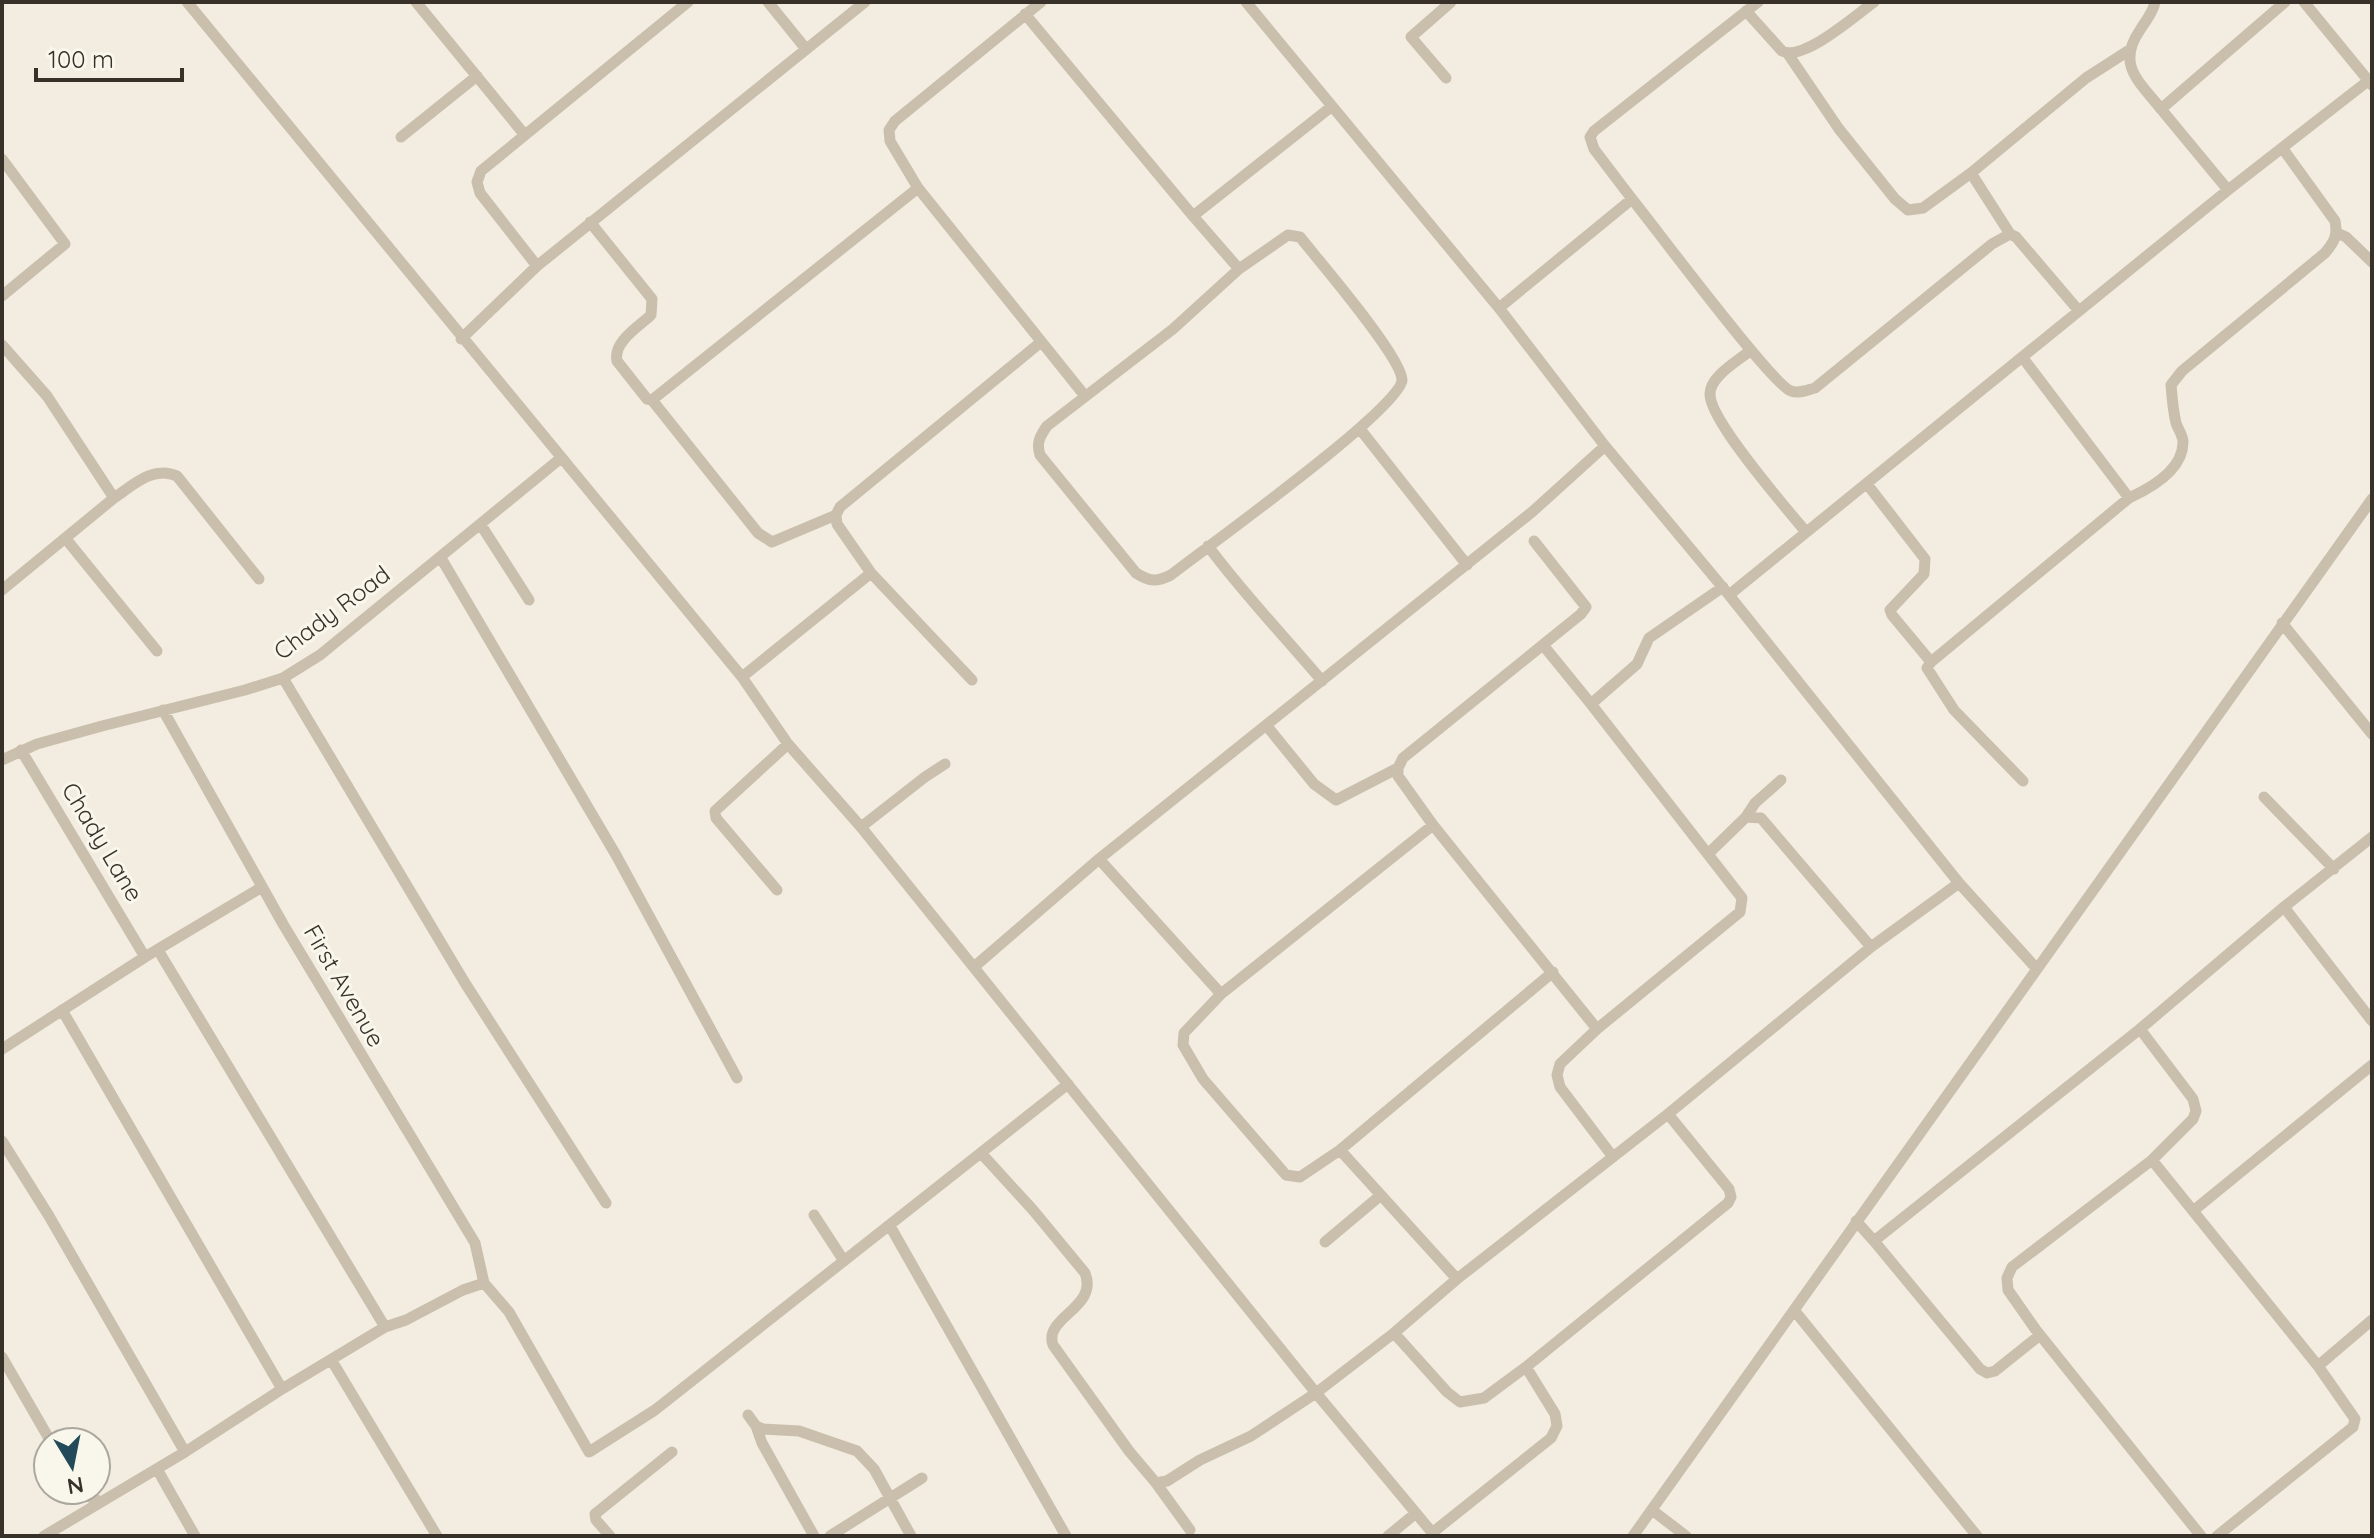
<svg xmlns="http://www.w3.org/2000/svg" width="2374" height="1538" font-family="Quicksand,sans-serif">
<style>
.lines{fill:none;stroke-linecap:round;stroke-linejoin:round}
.minor{stroke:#cabfac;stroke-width:11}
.labels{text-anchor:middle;stroke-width:6;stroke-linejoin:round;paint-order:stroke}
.street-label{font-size:24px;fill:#38312a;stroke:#f9f6ec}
</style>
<rect width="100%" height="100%" fill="#f2ede0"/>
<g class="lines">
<path class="minor" d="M187,2L742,677L788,744L861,827L1316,1393L1435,1536
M416,2L524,134
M768,2L806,49
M1041,2L895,121L889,130L890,141L918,188L1085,396
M1246,2L1499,308L1605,446L1729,595L1959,883L2036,968
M2155,2C2153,13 2146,20 2140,30C2116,65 2139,81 2161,109L2285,2
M2304,2L2372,85
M1746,11L1782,51C1803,62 1856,15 1874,2
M1025,14L1193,216
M1788,54L1839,129L1895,199L1908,210L1923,208L1971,173L2086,78L2128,51
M1446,78L1411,37L1451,2
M2161,109L2228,190
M401,137L477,76
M2,159L65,244L2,296
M1971,173L2010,234
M1632,199L1594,149L1590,137L1594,131L1758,2
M590,222L652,299L651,315C638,327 613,342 617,361L647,399L652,400L918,188
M2337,233L2346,237L2372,262
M1288,235L1300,237C1319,261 1402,357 1402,380C1401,408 1204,549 1171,575C1157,582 1150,582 1136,573L1040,455C1036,443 1040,436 1047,426L1173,329L1239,269Z
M537,266L480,193L477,182L481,171L688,2
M1239,269L1193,216L1331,107
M1499,308L1632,199C1654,226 1772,385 1791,391C1799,394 1807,390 1815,388L1992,244L2010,234L2016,237L2079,311
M461,339L537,266L865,2
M2,345L47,396L114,498L2,590
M1751,350C1738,361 1710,376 1710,394C1709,420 1787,509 1806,532
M2023,358L2129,498
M652,400L758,533L772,542L836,515
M1360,429L1467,565
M1867,484L1925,559L1924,574L1890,610L1892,615L1931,662
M114,498C132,486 153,465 177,476L259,579
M481,525L529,600
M66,539L157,651
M1534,541L1586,607L1581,614L1403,758L1398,768V776L1433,825L1597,1029
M1208,546C1242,592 1284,636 1322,681
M441,558L616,855L737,1078
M871,573L837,524L836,515L840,507L1041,342
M1729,595L2228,190L2368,81
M2282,623L2372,734
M1543,645L1591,704
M742,677L871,573L972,680
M283,678L465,983L606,1203
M163,710L283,924L475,1243L484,1283L509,1312L589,1452L655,1410L1068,1084
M1266,725L1314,784L1336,800L1398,768
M21,750L145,957
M2,760L37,744L102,726L245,690L283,678L320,655L561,458
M2023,781L1954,710L1927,668L1931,662L2129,498C2151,488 2184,470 2183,441C2182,434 2178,429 2176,423C2173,411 2172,397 2171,385L2182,371L2325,253C2334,242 2338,236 2335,221L2283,149
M2264,797L2334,869
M1746,817L1755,803L1781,780
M861,827L925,777L945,764
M1709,853L1746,817L1761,818L1871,947
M1099,859L1221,994
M777,890L716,818L715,811L788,744
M2284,907L2372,1021
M158,950L385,1327
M974,967L1099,859L1532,512L1605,446
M62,1010L282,1389
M2140,1029L2193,1099L2196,1111L2193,1119L2152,1160L2012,1267L2007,1278L2008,1290L2036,1330L2201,1536
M2,1049L145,957L262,887
M2,1141L49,1216L185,1452
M1340,1150L1300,1177L1286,1175L1203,1079L1183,1045L1184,1033L1221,994L1433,825
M981,1153L1033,1210L1085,1273C1099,1308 1043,1317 1053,1345L1129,1451L1156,1483L1167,1481L1200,1460L1251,1436L1316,1393L1394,1333L1457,1279L1668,1114L1871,947L1959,883
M1613,1157L1560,1087L1557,1075L1560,1064L1597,1029L1740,912L1742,898L1591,704L1637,664L1649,638L1723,587
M2152,1160L2318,1366L2355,1419L2353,1427L2217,1536
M2193,1211L2372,1065
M814,1215L844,1261
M1856,1221L1874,1241L2140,1029L2284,907L2372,837
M890,1226L1066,1536
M1874,1241L1980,1369L1987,1373L1995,1371L2040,1335
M1325,1242L1381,1195
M1457,1279L1340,1150L1553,972
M1794,1310L1977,1536
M1394,1333L1447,1392L1460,1402L1484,1398L1526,1367
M2,1357L51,1442
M332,1361L437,1536
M2318,1366L2372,1320
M748,1415L756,1426L763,1429L799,1431L857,1451L874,1469L911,1536
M756,1426L762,1443L814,1536
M157,1469L195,1536
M1156,1483L1190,1530
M80,1490L85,1495L101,1502
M1652,1510L1686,1536
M1432,1533L1551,1438L1557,1426L1555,1414L1526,1367L1728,1203L1731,1197L1729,1189L1668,1114
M44,1536L185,1452L282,1389L385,1327L406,1320L463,1290L484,1283
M610,1536L596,1520L595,1514L672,1452
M830,1536L922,1478
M1388,1536L1416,1513
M1633,1536L2372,499"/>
</g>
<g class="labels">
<g class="street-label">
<text transform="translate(332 613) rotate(-37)" y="8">Chady Road</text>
<text transform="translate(102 842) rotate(59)" y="8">Chady Lane</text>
<text transform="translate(344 986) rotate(60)" y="8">First Avenue</text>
</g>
</g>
<rect width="2374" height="1538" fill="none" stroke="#38312a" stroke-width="8"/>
<g transform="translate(72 1466) rotate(170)"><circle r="38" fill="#f9f6ec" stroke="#aca79e" stroke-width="2"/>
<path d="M0-6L14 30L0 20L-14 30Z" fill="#224a58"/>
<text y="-12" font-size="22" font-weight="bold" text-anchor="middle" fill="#38312a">N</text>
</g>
<path d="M36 68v12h146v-12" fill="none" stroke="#38312a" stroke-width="4"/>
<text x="48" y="68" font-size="24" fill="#38312a" stroke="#f9f6ec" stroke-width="6" paint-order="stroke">100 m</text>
</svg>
